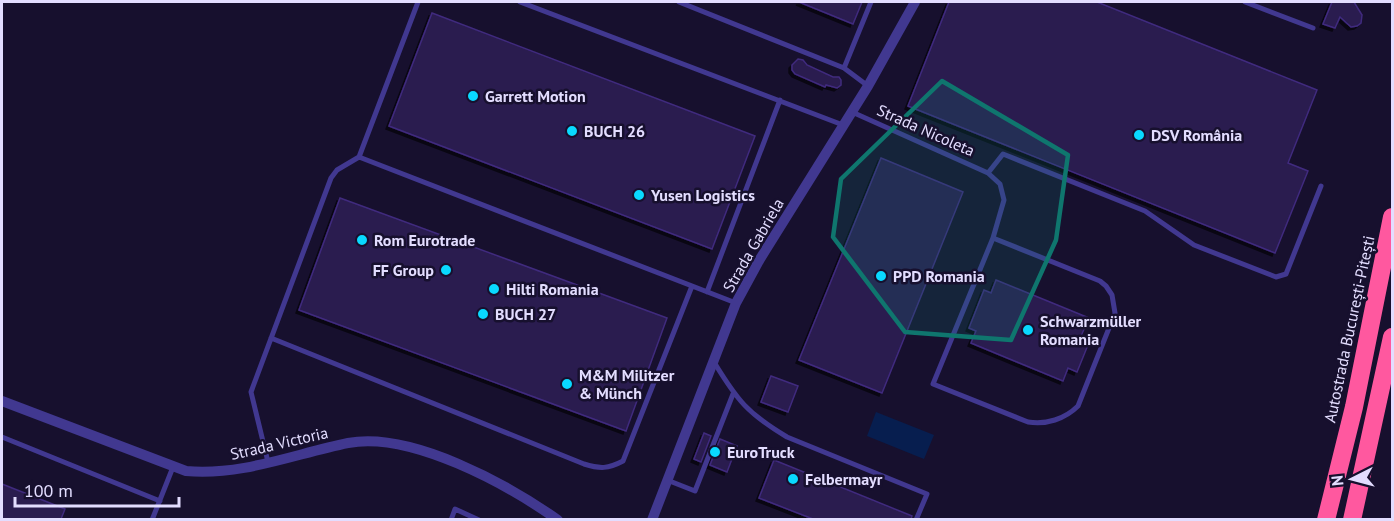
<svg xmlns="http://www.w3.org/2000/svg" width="1394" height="521" font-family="'PT Sans',sans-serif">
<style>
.water{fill:#071e4f}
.building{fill:#291b50;stroke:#402b7e;stroke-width:1.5;filter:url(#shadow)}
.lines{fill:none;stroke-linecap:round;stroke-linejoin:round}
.service{stroke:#413890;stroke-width:5}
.minor{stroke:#413890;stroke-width:10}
.motorway{stroke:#ff589f;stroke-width:18}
.marked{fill:#0f766e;fill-opacity:0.2;stroke:#0f766e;stroke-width:4.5;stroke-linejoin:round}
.poi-dot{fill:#09d9ff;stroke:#17102e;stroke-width:2}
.labels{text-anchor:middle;stroke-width:5;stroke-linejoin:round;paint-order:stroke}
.poi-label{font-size:16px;font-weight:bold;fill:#e3ddff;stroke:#17102e;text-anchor:start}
.street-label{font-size:16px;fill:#e3ddff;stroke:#17102e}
</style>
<defs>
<filter id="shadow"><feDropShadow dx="-3" dy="3" stdDeviation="0" flood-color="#0009"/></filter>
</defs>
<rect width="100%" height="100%" fill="#17102e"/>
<path class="water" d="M876,412L934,435L924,459L867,436Z"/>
<path class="building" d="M799,2H862L853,24Z
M949,2H1097L1317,90L1288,163L1308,171L1275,253L908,106Z
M1332,2H1354L1362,15L1361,23L1357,26L1351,27L1340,17L1335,28L1323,24Z
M432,13L755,136L712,249L389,126Z
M798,59L803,60L807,65L833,77H839L841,80V85L837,88L826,85L825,87L795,74L792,70V65Z
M881,158L963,192L882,393L799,360Z
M340,198L667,318L626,431L299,310Z
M996,280L1089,318L1081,336L1090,340L1077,372L1068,368L1063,381L971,343L976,331L969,328L984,290L991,293Z
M771,376L798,386L788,412L761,402Z
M704,433L711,436L701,462L694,459Z
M720,439L737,446L727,472L710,465Z
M774,460L912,516L911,519H813L759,498Z
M2,484L65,509L61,519H2Z"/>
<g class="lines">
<path class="service" d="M520,2L843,125
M679,2L844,68L868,86
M1245,2L1313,28
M844,68L871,2
M852,112L988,173L1000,184L1004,200L993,238L933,384L1028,422C1046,425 1065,419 1078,406L1115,313L1112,295L1106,286L1100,281L993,238
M359,157L736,303
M988,173L1003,154L1145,211L1194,245L1276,277L1286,274L1321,186
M707,292L780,100
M271,338L584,464C600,469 608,469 623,461L692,286
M714,362C737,400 748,414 787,437L927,494L916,520
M2,437L160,501
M268,462L251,392L331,178L337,170L359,157L418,2
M667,480L695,491L733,394
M152,520L173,467
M451,520L455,509L479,520"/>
<path class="minor" d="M2,401L186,471C242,476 294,454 348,443C411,431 507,484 558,520
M652,520L736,303L760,259L868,86L915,2"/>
<path class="motorway" d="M1326,520L1354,407L1392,217
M1352,520L1392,337"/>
</g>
<path class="marked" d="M942,81L1068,155L1056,240L1011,340L905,332L833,237L841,179Z"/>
<g class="poi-dot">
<circle cx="473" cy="96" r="6"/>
<circle cx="572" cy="131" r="6"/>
<circle cx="1139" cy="135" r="6"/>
<circle cx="639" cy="195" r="6"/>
<circle cx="362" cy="240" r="6"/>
<circle cx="446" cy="270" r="6"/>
<circle cx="881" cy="276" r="6"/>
<circle cx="494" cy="289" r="6"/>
<circle cx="483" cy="314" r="6"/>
<circle cx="1028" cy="330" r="6"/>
<circle cx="567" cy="384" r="6"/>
<circle cx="715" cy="452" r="6"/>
<circle cx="793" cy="479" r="6"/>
</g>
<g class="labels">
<g class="poi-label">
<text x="485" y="102">Garrett Motion</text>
<text x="584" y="137">BUCH 26</text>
<text x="1151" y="141">DSV România</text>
<text x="651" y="201">Yusen Logistics</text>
<text x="374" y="246">Rom Eurotrade</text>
<text x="434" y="276" text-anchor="end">FF Group</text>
<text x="893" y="282">PPD Romania</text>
<text x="506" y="295">Hilti Romania</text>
<text x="495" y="320">BUCH 27</text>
<text x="1040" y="327">Schwarzmüller<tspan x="1040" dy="18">Romania</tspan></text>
<text x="579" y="381">M&amp;M Militzer<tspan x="579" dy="18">&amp; Münch</tspan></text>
<text x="727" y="458">EuroTruck</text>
<text x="805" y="485">Felbermayr</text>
</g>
<g class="street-label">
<text transform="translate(926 130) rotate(24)" y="6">Strada Nicoleta</text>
<text transform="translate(753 245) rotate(-60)" y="6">Strada Gabriela</text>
<text transform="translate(1349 329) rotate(-78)" y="6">Autostrada București-Pitești</text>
<text transform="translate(279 443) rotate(-13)" y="6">Strada Victoria</text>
</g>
</g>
<rect width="1394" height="521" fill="none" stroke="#e3ddff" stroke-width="6"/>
<g transform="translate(1352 479) rotate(264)" stroke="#17102e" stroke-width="4.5" paint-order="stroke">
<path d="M0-4.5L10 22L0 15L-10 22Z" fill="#e3ddff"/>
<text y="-9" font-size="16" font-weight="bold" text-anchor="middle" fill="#e3ddff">N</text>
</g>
<path d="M15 497v9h164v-9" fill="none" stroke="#e3ddff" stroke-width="3"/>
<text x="24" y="497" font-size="18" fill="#e3ddff" stroke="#17102e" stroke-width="4.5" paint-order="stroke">100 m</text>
</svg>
